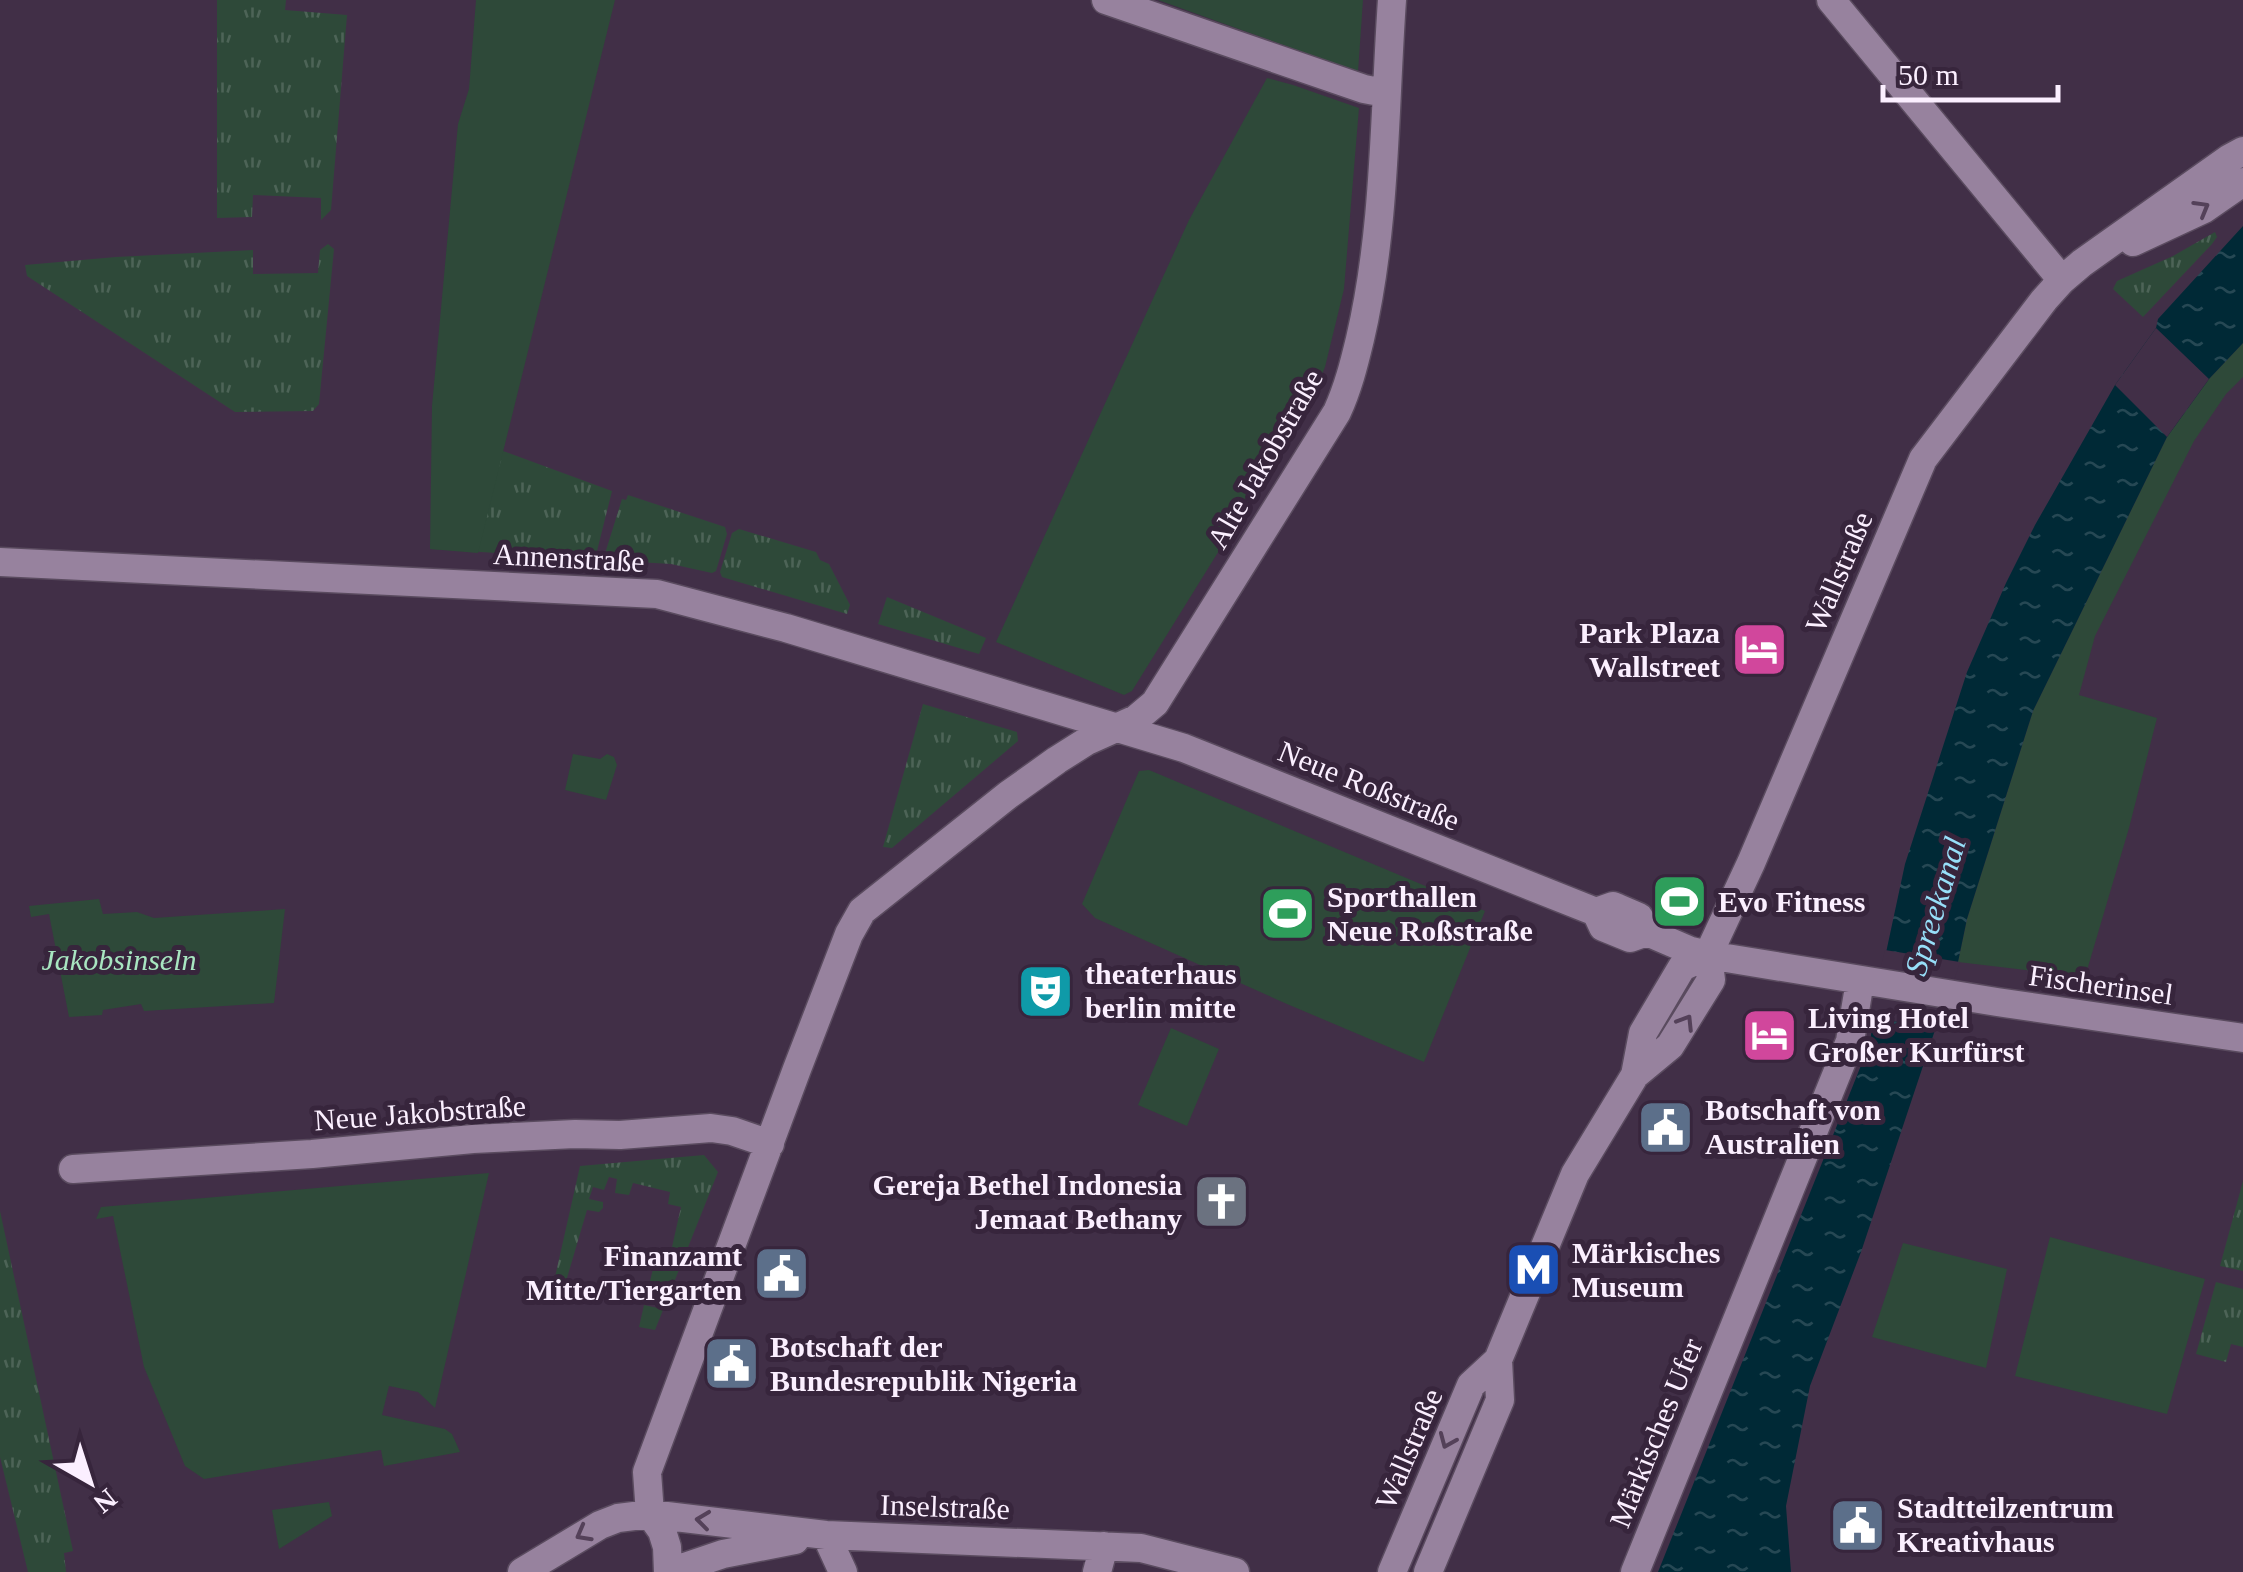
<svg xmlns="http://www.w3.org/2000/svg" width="2243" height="1572" font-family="Georgia,serif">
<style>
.grass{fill:url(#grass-tufts)}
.park{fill:#2e4939}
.water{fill:url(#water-ripples)}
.pier{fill:#412f47}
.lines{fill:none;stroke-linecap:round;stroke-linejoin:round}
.minor-casing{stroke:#5a4b5f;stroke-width:31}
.minor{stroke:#97829e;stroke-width:28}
.oneway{stroke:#544159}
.labels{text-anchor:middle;stroke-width:10;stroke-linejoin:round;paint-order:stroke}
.street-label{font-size:30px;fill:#fbefff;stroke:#37253c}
.poi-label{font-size:30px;font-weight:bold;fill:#fbefff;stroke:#37253c;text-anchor:start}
.park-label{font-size:30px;font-style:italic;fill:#a8e6c1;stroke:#37253c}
.water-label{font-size:32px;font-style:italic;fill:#97dff9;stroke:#37253c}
</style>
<defs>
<pattern id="grass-tufts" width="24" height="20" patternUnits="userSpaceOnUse" patternTransform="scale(2.5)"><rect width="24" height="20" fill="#2e4939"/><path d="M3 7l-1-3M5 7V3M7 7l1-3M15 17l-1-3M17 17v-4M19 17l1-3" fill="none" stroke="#4d6457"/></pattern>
<pattern id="water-ripples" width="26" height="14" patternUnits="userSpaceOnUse" patternTransform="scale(2.5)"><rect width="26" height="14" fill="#002936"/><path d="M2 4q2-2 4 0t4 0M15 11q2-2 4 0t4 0" fill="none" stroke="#264854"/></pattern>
</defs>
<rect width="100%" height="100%" fill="#412f47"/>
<path class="grass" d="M217,0H286L285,10L347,15L331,210L321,220V198L253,195L252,217L217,218Z
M2215,232L2217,237L2212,244L2143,317L2113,289L2117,281L2173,256Z
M328,244L334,249L319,404L313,411L235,412L27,276L25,265L116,257L253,250V274L318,273L320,250Z
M503,451L612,491L595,559L430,549Z
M628,495L725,527L727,534L716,571L712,573L671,564L603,560L622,499L626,500Z
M739,529L816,552L820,560L829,564L850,605L847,614L722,577L720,572L732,533Z
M887,597L986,638L979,654L878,624Z
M923,704L1017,732L1018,741L892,848L883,847Z
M704,1155L718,1172L655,1330L639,1327L644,1305L658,1308L664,1284L650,1281L653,1269L666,1271L670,1256L667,1254L669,1247H672L681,1207L668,1204L670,1192L633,1183L629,1195L615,1193L617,1179L609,1177L604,1190L593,1187L589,1199L603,1202V1208L599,1212L587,1210L562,1295L553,1286L580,1166Z
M2243,1181V1271L2220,1266Z
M0,1211L73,1551L64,1553L66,1572H28L0,1457Z
M2216,1282L2243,1289V1347L2231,1344L2226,1362L2196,1354Z"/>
<path class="park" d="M476,0H615L478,553L430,549L432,406L458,124L469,89Z
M1158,0H1363L1358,72Z
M1267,78L1293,85L1359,108L1344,289L1325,367L1310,404L1132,691L1124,695L996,642L1189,220Z
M2243,343V377L2226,394L2194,441L2095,636L2079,695L2157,718L2129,828L2085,977L1958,962L1967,919L2033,711L2167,437L2209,379Z
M573,754L600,759L607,754L614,757L617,765L606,800L565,790Z
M1149,770L1485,911L1424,1062L1287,1004L1095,918L1082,904L1139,771Z
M99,899L103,914L137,912L154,918L285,909L274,1003L144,1011L141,1004L103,1010L102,1015L69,1017L49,914L31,917L29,906Z
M1171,1028L1219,1049L1187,1126L1138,1105Z
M489,1173L435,1408L418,1392L389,1386L382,1415L445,1429L452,1434L460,1452L384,1466L381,1450L204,1479L185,1466L144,1367L113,1216L96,1219L101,1207Z
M2050,1237L2205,1279L2167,1414L2015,1376Z
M1903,1243L2007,1269L1986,1368L1872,1337Z
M329,1502L332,1516L279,1549L272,1510Z"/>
<path class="water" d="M2243,226V343L2209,379L2167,437L2033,711L1967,919L1958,962L1936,1027L1861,1252L1810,1386L1786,1506L1791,1572H1658L1870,1043L1875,1004L1905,864L1967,672L2006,583L2035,525L2115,385L2156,328L2158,319Z"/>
<path class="pier" d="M2156,328L2209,379L2167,437L2115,385Z
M1885,950L1960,962L1939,1027L1868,1018Z"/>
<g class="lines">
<defs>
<path id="minor" d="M1106,0L1364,89L1385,93
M1831,0L2062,280
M2133,242L2204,209L2243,182
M0,562L657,594L786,628L1184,748L1596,912L1613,906L1618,908L1639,917L1647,932L1691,951L1708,955L1997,1002L2243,1038
M1596,912L1603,927L1630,938L1647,932
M1635,1075L1643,1033L1682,967L1708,955
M73,1169L312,1154L473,1139L575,1134L620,1135L711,1128L732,1131L770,1144
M826,1535L843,1572
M522,1572L600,1525L618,1518L650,1514L826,1535L1141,1548L1235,1572
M668,1572L667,1547L662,1531L650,1514L647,1472L797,1069L849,934L862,911L1008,795L1057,760L1087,741L1136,719L1155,703L1337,412C1348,388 1354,364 1360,339C1386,228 1384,113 1392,0
M670,1572L723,1554L795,1540
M1097,1572L1104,1546
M1392,1572L1471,1385L1498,1360L1575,1174L1635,1075L1670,1046L1711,980L1708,955L1751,863L1923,459L2044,300L2062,280L2082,263L2230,158L2243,151
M1428,1572L1500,1400L1498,1360
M1635,1572L1850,1041L1860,981"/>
</defs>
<use href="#minor" class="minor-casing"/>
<use href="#minor" class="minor"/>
</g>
<defs><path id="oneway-chevron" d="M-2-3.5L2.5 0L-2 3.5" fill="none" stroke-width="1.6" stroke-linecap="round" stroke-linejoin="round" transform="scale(2.5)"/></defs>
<g class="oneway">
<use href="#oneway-chevron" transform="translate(2202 208) rotate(-30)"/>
<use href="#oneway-chevron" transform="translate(1686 1022) rotate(-58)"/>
<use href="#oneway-chevron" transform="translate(1447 1441) rotate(113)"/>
<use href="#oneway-chevron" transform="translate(703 1520) rotate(-173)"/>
<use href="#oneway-chevron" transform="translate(583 1534) rotate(151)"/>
</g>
<defs>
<symbol id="hotel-square" viewBox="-11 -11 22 22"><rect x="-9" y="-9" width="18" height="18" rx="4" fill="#d1479c" stroke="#37253c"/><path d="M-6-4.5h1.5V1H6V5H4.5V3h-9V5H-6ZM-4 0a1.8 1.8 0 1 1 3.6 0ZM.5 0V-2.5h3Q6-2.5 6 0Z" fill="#fff"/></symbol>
<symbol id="stadium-square" viewBox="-11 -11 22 22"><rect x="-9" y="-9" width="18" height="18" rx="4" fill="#2e9e5b" stroke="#37253c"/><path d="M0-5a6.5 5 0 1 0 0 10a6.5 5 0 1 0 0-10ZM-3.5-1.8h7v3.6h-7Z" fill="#fff"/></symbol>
<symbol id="theatre-square" viewBox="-11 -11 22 22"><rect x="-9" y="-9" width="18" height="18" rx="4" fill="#0f9aa8" stroke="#37253c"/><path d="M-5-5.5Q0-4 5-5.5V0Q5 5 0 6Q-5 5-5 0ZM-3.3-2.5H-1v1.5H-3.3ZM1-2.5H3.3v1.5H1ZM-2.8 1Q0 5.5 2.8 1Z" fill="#fff"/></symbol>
<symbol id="civic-square" viewBox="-11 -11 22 22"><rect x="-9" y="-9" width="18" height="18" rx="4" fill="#5c6f8a" stroke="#37253c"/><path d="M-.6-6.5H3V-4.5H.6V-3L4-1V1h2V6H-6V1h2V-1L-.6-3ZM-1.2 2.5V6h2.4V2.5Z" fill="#fff"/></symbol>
<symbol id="church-square" viewBox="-11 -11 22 22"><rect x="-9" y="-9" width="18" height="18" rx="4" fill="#6b7280" stroke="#37253c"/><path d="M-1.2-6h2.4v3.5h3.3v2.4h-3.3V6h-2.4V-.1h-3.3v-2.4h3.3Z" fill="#fff"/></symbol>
<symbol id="metro-square" viewBox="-11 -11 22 22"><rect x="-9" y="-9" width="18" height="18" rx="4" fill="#1a4fb4" stroke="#37253c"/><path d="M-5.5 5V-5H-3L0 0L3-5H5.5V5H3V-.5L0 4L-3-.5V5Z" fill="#fff"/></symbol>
</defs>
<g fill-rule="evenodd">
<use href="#hotel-square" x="1728" y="618" width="63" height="63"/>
<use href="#stadium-square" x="1648" y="870" width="63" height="63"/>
<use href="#stadium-square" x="1256" y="882" width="63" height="63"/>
<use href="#theatre-square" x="1014" y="960" width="63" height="63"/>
<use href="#hotel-square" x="1738" y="1004" width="63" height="63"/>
<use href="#civic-square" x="1634" y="1096" width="63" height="63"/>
<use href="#church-square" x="1190" y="1170" width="63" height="63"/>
<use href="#metro-square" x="1502" y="1238" width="63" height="63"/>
<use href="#civic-square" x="750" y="1242" width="63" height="63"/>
<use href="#civic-square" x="700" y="1332" width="63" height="63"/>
<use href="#civic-square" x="1826" y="1494" width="63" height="63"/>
</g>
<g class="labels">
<g class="street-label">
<text transform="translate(1265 459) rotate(-60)" y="10">Alte Jakobstraße</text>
<text transform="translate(569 558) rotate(3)" y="10">Annenstraße</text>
<text transform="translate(1839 572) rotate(-67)" y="10">Wallstraße</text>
<text transform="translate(1369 786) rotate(22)" y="10">Neue Roßstraße</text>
<text transform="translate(2101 985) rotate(8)" y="10">Fischerinsel</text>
<text transform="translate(420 1113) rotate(-4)" y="10">Neue Jakobstraße</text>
<text transform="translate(1656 1433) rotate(-68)" y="10">Märkisches Ufer</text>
<text transform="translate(1409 1449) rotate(-67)" y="10">Wallstraße</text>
<text transform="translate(945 1507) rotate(2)" y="10">Inselstraße</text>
</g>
<g class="poi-label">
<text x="1720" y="643" text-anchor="end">Park Plaza<tspan x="1720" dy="34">Wallstreet</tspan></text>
<text x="1327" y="907">Sporthallen<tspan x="1327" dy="34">Neue Roßstraße</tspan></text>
<text x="1718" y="912">Evo Fitness</text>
<text x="1085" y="984">theaterhaus<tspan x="1085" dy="34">berlin mitte</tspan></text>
<text x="1808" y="1028">Living Hotel<tspan x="1808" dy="34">Großer Kurfürst</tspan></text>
<text x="1705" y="1120">Botschaft von<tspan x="1705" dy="34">Australien</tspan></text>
<text x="1182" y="1195" text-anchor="end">Gereja Bethel Indonesia<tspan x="1182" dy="34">Jemaat Bethany</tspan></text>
<text x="1572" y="1263">Märkisches<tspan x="1572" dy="34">Museum</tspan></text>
<text x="742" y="1266" text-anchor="end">Finanzamt<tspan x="742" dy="34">Mitte/Tiergarten</tspan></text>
<text x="770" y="1357">Botschaft der<tspan x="770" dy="34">Bundesrepublik Nigeria</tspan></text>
<text x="1897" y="1518">Stadtteilzentrum<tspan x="1897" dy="34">Kreativhaus</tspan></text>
</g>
<g class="park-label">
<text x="119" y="970">Jakobsinseln</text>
</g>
<g class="water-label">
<text transform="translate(1935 906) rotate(-73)" y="11">Spreekanal</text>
</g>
</g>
<g transform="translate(90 1482) rotate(141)" stroke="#37253c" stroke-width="8" paint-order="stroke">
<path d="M0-8L18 38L0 25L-18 38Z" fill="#fbefff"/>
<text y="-15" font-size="28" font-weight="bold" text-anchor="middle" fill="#fbefff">N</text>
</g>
<path d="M1883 85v15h175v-15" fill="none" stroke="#fbefff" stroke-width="5"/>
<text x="1898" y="85" font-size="30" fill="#fbefff" stroke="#37253c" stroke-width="8" paint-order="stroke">50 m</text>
</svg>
